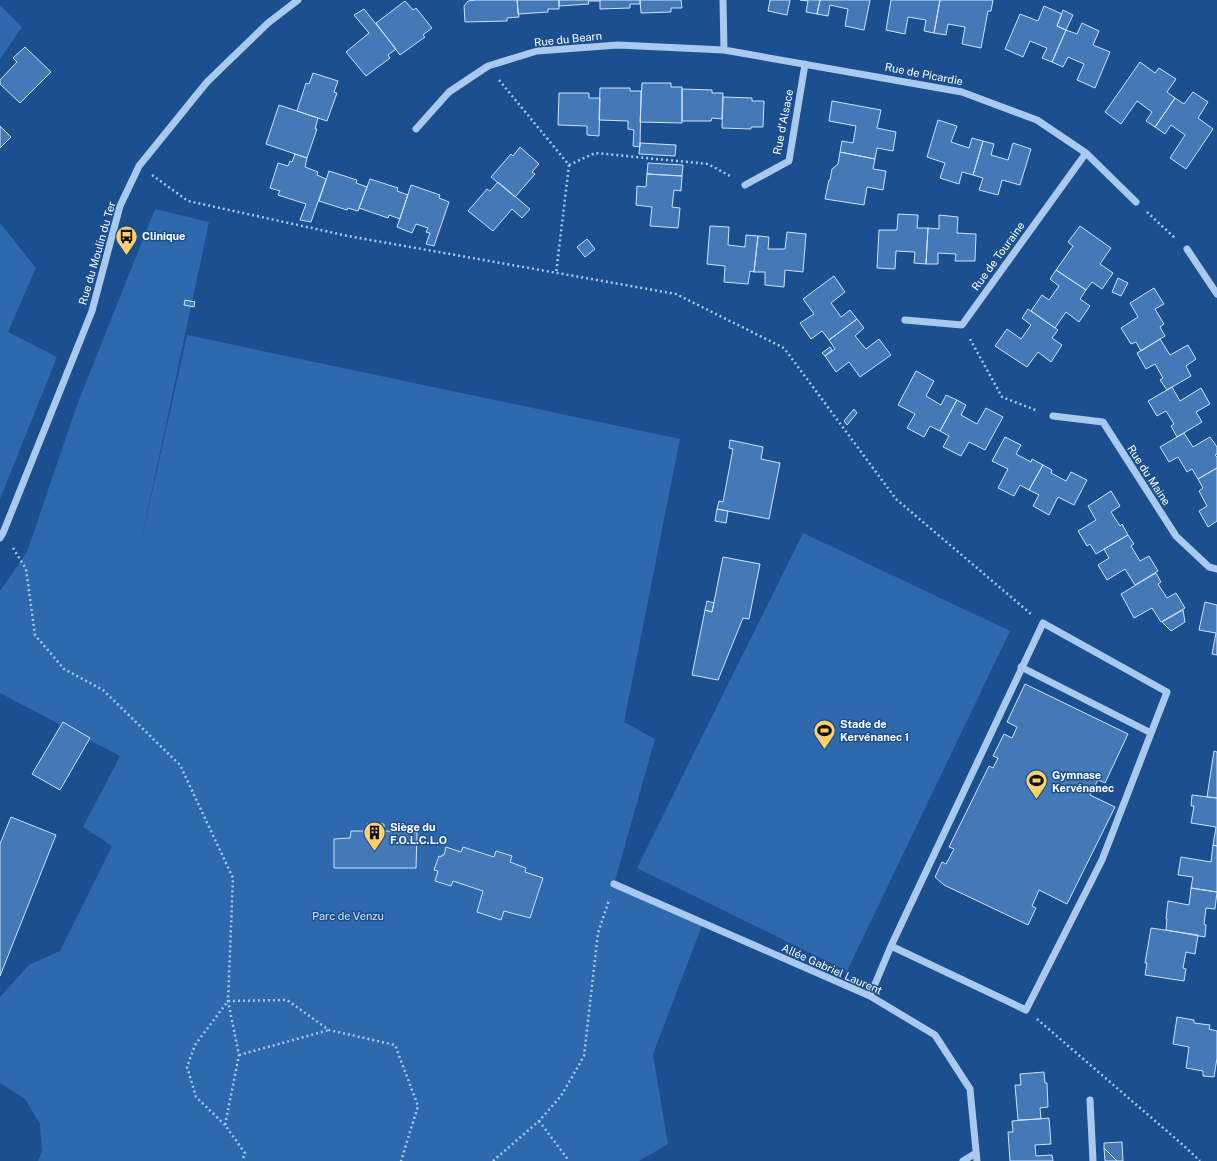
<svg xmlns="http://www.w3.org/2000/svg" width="1217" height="1161" font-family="'Public Sans',sans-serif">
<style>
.green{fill:#2e69ad}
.building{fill:#4478b7;stroke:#cfe3fa}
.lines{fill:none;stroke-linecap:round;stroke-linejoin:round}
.path{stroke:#a9c9ee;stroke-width:2.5;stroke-dasharray:2 3;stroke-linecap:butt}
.minor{stroke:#a9c9ee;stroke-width:7}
.labels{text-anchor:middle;stroke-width:3;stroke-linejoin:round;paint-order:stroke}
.street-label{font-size:11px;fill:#fff;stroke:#1b4f8f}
.poi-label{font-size:11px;font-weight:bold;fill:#fff;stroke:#1b4f8f;text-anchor:start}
.park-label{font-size:11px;fill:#cfe3fa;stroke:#1b4f8f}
</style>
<rect width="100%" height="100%" fill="#1b4f8f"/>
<path class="green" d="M0,5L22,27L0,59Z
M155,209L209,222L139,551L187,335L680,439L624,722L655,739L614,884L703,923L653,1054L668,1144L639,1161H38L42,1152L40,1124L25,1099L0,1083V997L29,965L60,951L112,846L83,827L120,756L0,693V591L27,552L77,405Z
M0,223L36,268L8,332L57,357L0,499Z
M803,533L1010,631L847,971L637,868Z"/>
<path class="building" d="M476,0H517L519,17L507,18V21L465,22L464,6L468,1Z
M517,0H559V9H548V12L518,14Z
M559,0H600V1H588L589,4L559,6Z
M600,0H640V4H630V8L600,9Z
M640,0H681L682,8H671V12L641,13Z
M770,0H790L787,15L768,11Z
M800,0H820L817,14L806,12L808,1Z
M820,0H870L864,30L845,26L848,9L830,5L828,16L817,14Z
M891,0H940L934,33L924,31L926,20L908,17L905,34L886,30Z
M940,0H993L991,11H988L981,48L962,44L965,27L948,24L946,35L934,33Z
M405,1L413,10L416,8L432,28L423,35L425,37L400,55L376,23Z
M1044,6L1062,14L1057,26L1066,30L1052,62L1042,58L1047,48L1030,41L1023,57L1005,49L1020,14L1038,21Z
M364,9L396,49L388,55L390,58L366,76L346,52L369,33L354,15Z
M1063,10L1073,15L1066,30L1057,26Z
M1082,23L1099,31L1093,45L1110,52L1095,88L1077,80L1084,64L1068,57L1063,67L1052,62L1066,30L1077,34Z
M25,47L51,72L20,103L0,84V80L17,62L13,58Z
M1140,62L1155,73L1159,68L1176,79L1167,92L1175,98L1155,127L1146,121L1152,112L1137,101L1121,124L1105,112Z
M313,73L338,81L334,92L337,93L327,121L297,111L306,83L309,84Z
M642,83H671V87H682V123L640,122Z
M600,88H630V91H641L640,147L633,146L634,130L628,129V121L599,120Z
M682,89L712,90V93H723L722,119L712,118L711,121H682Z
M1193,92L1208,102L1198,118L1213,129L1186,169L1170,158L1185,135L1171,125L1165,134L1155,127L1175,98L1184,104Z
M559,93H589V98H600L599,136L587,135V126L558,125Z
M723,97L752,98V101H764L763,127H751V129L722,128Z
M832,101L881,110L877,128L896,132L893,151L877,148L875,159L840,152L842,141L853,143L856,126L829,121Z
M279,105L318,118L315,129H317L307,158L266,144Z
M938,120L957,126L951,142L969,148L972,138L983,141L973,175L962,172L959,184L940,178L945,163L927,157Z
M0,126L11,137L0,148Z
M983,141L994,144L991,155L1008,160L1013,143L1031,149L1020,185L1002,180L998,195L979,190L983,178L973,175Z
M640,143L676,145L675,156L639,154Z
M520,147L539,164L532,172L535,174L515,197L491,177L511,154L513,156Z
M840,152L875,159L873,169L886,171L883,190L867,187L864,205L825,199L829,180H830L832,169L838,164Z
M295,154L307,158L305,167L318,172L317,175L326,179L311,222L300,220L306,204L278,195L280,191L270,188L278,163L288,166L290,161L292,162Z
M648,163L683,165L682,176L647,174Z
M329,171L357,180L356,183L367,187L358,211L348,208L347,210L319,201Z
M647,174L682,176L681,191L674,190L672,207L680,208L678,228L650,226L652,207L636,205L637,186L646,187Z
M370,179L398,188L397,191L408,195L400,219L389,215L388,218L359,208Z
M498,182L530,209L522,218L512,209L493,231L468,211L487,189L490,191Z
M411,185L440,195L439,198L449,202L434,246L426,244L430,233L426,232L428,228L416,224L412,233L397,227Z
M898,214L918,215L917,228H928L926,264L914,263L915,252L896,251L895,269L877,268L879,230H897Z
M939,215L958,217L957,233L976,234L975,261H955L956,254L938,253V264H926L928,228L939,229Z
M710,226L729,227L728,245L745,247L746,235L758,236L754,272L750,271L748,284L724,282L725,266L707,264Z
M1080,226L1111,248L1100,264L1113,273L1102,289L1092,282L1086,290L1056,270L1073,246L1068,242Z
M787,232L806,234L803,272L785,270L784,287L765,285V272H754L758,236L769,237L768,249H785Z
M587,239L595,249L585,257L577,247Z
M1056,270L1086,290L1080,299L1090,306L1079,322L1066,312L1055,328L1031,311L1042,295L1049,300L1059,286L1050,279Z
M834,276L845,292L831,303L841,317L850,310L857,319L829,340L822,331L811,339L800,323L814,314L803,299Z
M1118,278L1128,283L1121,296L1112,292Z
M1154,288L1164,304L1155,309L1164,324L1160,327L1165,336L1141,351L1136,342L1131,344L1121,328L1138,317L1130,303Z
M185,300L195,302L194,307L184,305Z
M1028,309L1058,330L1052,338L1062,345L1051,362L1038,352L1027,367L995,346L1007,329L1021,339L1031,325L1022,318Z
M857,319L864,328L855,336L866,349L879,339L891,355L860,377L849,362L836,372L825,356L835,349L829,340Z
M1160,339L1170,355L1188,345L1196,359L1186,366L1191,376L1167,390L1160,380L1163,378L1155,364L1146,369L1137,353Z
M830,347L832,350L825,356L822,353Z
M916,371L934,381L926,396L941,405L946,395L957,400L940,431L930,426L924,437L907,428L915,414L898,405Z
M1172,387L1180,401L1201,388L1210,404L1196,412L1202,422L1177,437L1171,426L1174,424L1166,411L1157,416L1148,401Z
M957,400L966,405L961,415L977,424L986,408L1003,417L985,450L969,442L961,456L943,447L949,436L940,431Z
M854,409L857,413L847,425L844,421Z
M1184,433L1193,447L1210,437L1217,447V454L1215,455L1217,457V468L1198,479L1192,469L1187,472L1178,457L1169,462L1160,447Z
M1005,437L1021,445L1016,454L1031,462L1032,459L1043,465L1029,490L1020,485L1014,496L998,488L1008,469L992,461Z
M730,440L763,447L761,459L780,463L769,519L717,509L719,501L723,502L733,449L729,448Z
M1043,465L1052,470L1051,473L1066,481L1071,472L1087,480L1074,505L1058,497L1049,515L1033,506L1039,495L1029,490Z
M1217,468V521L1208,527L1199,511L1207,506L1199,491L1203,488L1198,479Z
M1111,491L1120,506L1111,512L1120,526L1122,524L1128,535L1096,554L1090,544L1087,546L1078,531L1096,520L1088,506Z
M717,509L728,511L726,523L715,521Z
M1128,535L1134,544L1131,546L1140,561L1149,556L1158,571L1135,585L1125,569L1107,580L1098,565L1109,558L1104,549Z
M723,557L760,564L749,619L743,618L718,680L692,675L705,610L712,612Z
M1156,573L1161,582L1158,584L1167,598L1176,593L1185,608L1161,622L1152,608L1134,618L1121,594Z
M707,601L714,603L712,612L705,610Z
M1205,602L1217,605V655L1212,654L1216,633L1199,630Z
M1183,610L1185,622L1171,631L1162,622Z
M1025,684L1128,734L1105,783L1098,780L1090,795L1115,807L1067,904L1039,890L1032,906L1036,908L1028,925L944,885L935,877L942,862L946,864L954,849L949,847L989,766L993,768L998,758L993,756L1004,734L1012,738L1017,727L1007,722Z
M63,722L90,738L60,790L32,774Z
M1214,751L1217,752V798L1207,797Z
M1192,795L1217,798V846L1213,845L1216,827L1191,823L1194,806H1191Z
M11,817L56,835L0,976V844Z
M367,824H384V831L417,832L416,868H334V839L350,838L351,831H367Z
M1213,845L1217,846V892L1191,888L1193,877L1178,875L1181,857L1211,862Z
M446,847L461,852L463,847L494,857L496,851L512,856L510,862L526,868L525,872L543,878L530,918L504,911L501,920L477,912L483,891L453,881L451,886L435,881L438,871L434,870L439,856L441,857L442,855H444Z
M1191,888L1217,892L1215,909L1206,908L1204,924L1206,925L1205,937L1166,930L1167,919H1166L1168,901L1189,905Z
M1151,928L1198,935L1195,954L1186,952L1183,968L1186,969L1184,981L1145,975L1147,963H1145Z
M1177,1017L1194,1020V1023L1210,1025L1209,1029L1217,1031V1058L1214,1077L1203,1076V1071L1186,1068L1189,1047L1173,1044Z
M1044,1072L1045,1083H1047L1048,1107L1040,1108L1041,1119L1018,1120L1015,1085H1021L1020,1074Z
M1049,1118L1051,1144L1035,1145L1036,1156L1052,1155L1053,1161H1010L1008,1132H1013L1012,1121Z
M1122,1142L1123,1161H1117L1104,1148V1143Z
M1104,1148L1117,1161H1105Z"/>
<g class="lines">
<path class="path" d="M499,80L569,165L556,274
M569,165L595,153L708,164L732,177
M152,175L188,201L348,236L676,294L784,348L896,499L1031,614
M1147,212L1176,239
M970,339L1002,397L1038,411
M13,548L26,569L35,635L64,669L103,690L180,765L233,878L228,1001L239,1055L225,1125L245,1153L242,1161
M1037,1019L1183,1145L1200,1161
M239,1055L329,1030
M539,1121L569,1161
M225,1125L196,1097L187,1067L195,1045L228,1001L287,1000L329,1030L395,1045L418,1106L401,1161
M493,1161L539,1121L561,1096L584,1056L598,933L609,900"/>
<path class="minor" d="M723,0L724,50
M416,129L449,92L488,66L537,51L618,45L724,50L962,92L1037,120L1086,153L1136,202
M745,185L789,161L805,64
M1187,249L1217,294
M905,320L962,325L1086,153
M1053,416L1103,422L1176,536L1209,567L1217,569
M0,538L3,533L92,311L120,206L139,166L207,82L268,23L298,0
M1021,667L1151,733
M614,884L870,996L935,1035L970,1089L977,1161
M870,996L891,946L1026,1010L1102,860L1167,692L1043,623L891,946
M1090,1100L1093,1161
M963,1161L976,1153"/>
</g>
<defs>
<symbol id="bus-pin" viewBox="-11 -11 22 30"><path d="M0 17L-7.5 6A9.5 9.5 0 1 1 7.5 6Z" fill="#ffd166" stroke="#1b4f8f"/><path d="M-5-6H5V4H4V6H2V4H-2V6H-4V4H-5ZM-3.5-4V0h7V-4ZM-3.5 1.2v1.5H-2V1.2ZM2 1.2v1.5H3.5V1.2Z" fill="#111"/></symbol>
<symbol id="stadium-pin" viewBox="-11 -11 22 30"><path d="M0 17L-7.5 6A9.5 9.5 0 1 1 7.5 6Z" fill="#ffd166" stroke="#1b4f8f"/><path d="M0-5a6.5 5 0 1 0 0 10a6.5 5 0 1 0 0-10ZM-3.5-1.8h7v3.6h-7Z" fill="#111"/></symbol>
<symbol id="building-pin" viewBox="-11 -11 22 30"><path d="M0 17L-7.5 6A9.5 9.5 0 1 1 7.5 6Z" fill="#ffd166" stroke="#1b4f8f"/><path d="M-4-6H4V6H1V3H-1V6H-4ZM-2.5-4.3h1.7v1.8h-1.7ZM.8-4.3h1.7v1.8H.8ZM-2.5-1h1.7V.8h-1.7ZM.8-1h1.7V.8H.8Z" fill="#111"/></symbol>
</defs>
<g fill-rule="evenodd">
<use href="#bus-pin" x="114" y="224" width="25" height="34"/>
<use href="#stadium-pin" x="812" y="718" width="25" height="34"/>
<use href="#stadium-pin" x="1024" y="768" width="25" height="34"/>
<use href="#building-pin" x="362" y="820" width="25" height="34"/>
</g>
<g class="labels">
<g class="street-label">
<text transform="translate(568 39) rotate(-6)" y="4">Rue du Bearn</text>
<text transform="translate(924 74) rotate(11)" y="4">Rue de Picardie</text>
<text transform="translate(783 122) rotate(-79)" y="4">Rue d'Alsace</text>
<text transform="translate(97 253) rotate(-74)" y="4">Rue du Moulin du Ter</text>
<text transform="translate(998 256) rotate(-54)" y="4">Rue de Touraine</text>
<text transform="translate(1149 475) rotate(57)" y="4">Rue du Maine</text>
<text transform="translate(832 969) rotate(24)" y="4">Allée Gabriel Laurent</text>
</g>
<g class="poi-label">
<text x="142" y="240">Clinique</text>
<text x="840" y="728">Stade de<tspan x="840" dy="13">Kervénanec 1</tspan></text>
<text x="1052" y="779">Gymnase<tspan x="1052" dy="13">Kervénanec</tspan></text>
<text x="390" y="831">Siège du<tspan x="390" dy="13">F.O.L.C.L.O</tspan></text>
</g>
<g class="park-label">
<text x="348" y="920">Parc de Venzu</text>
</g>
</g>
</svg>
